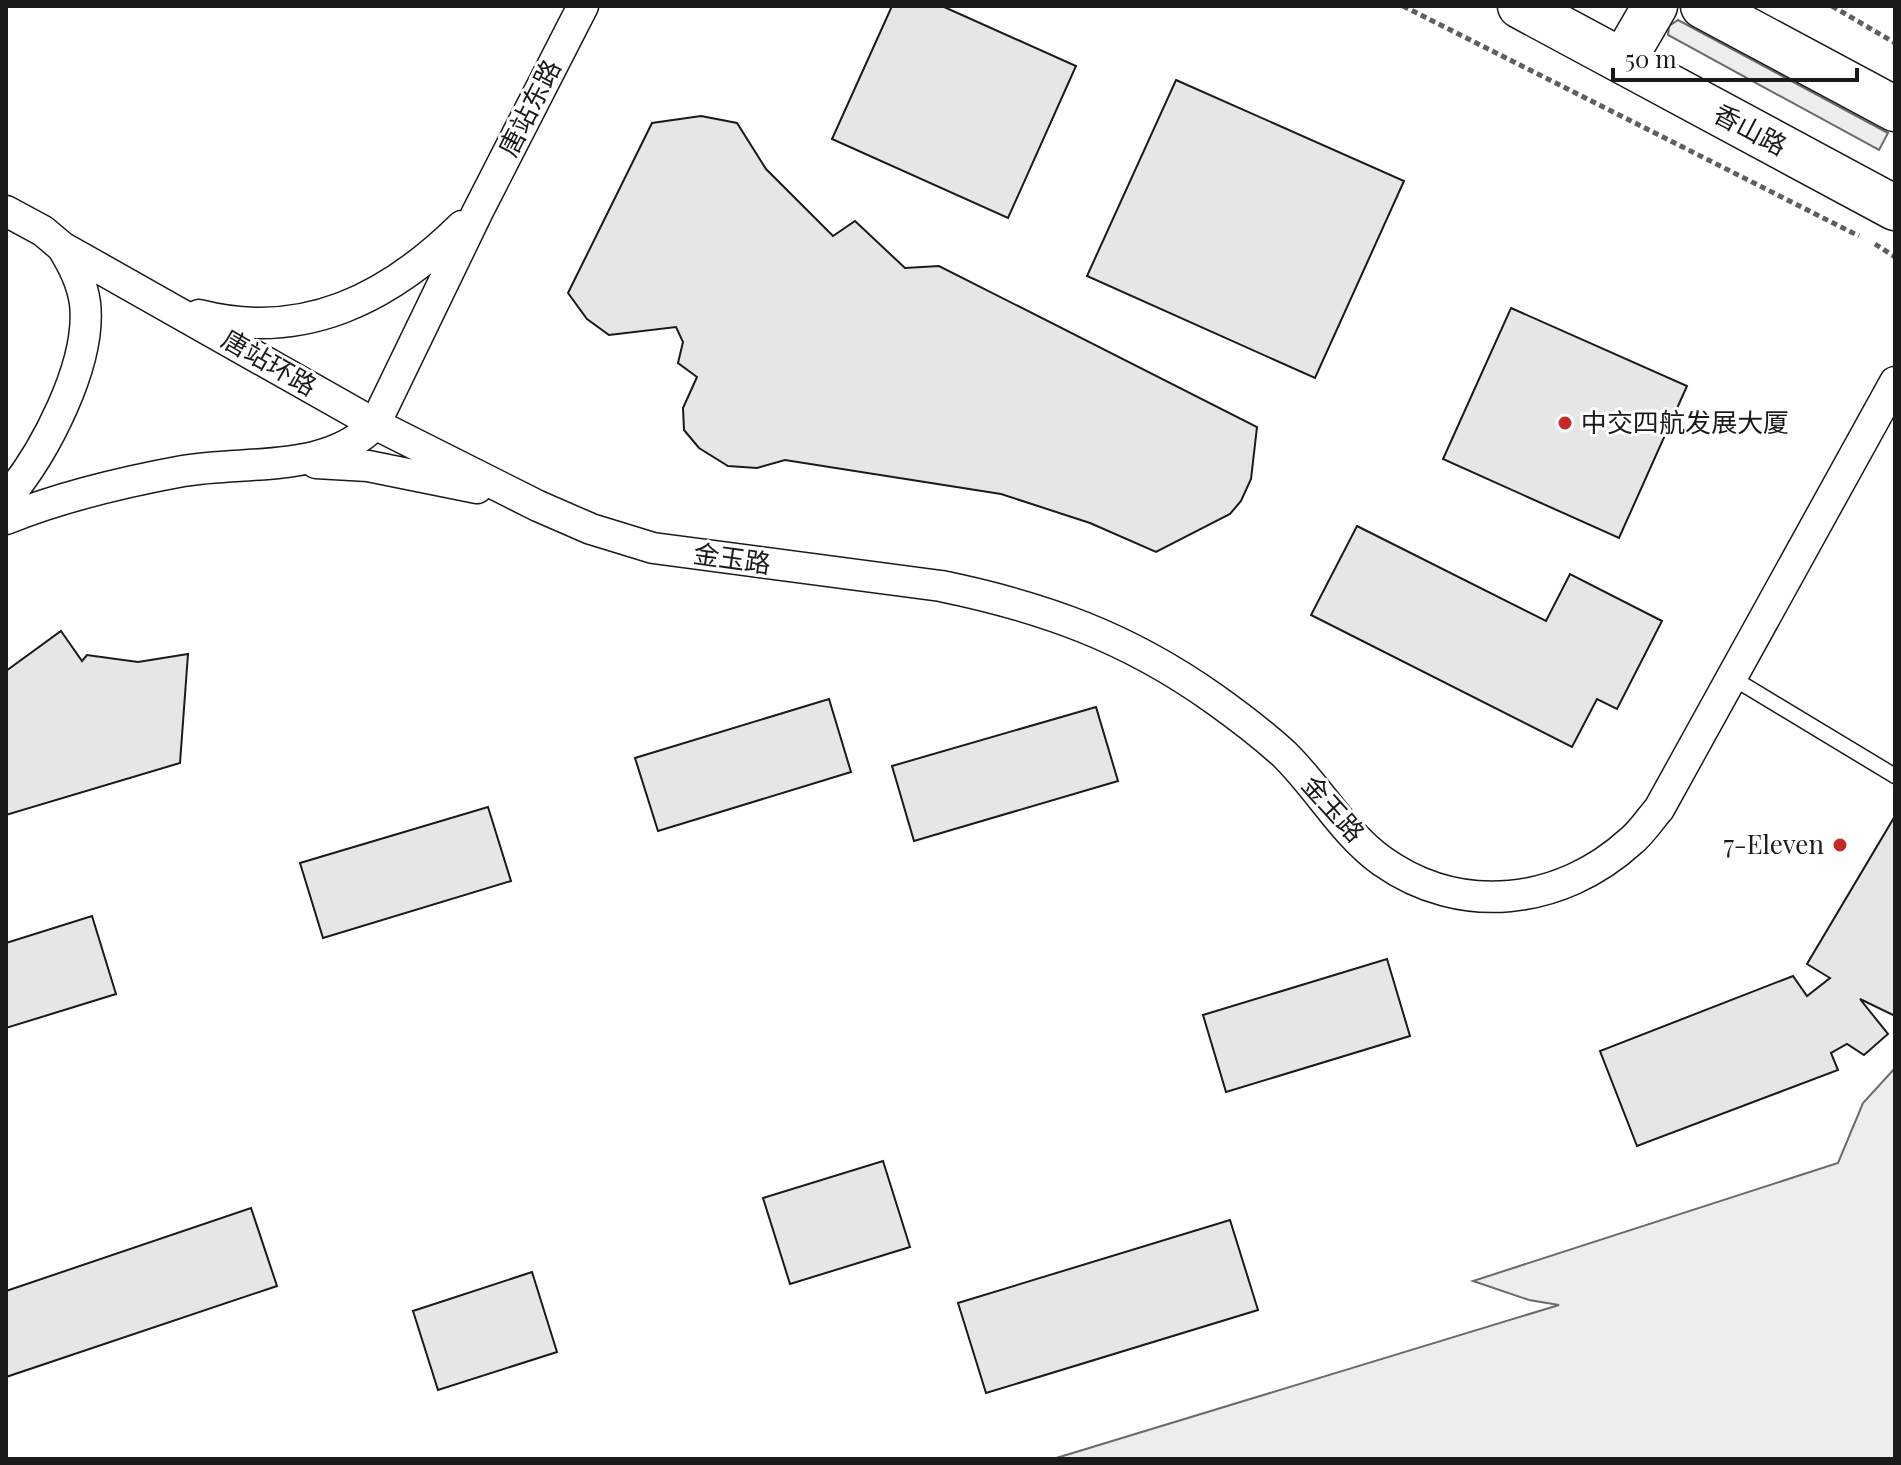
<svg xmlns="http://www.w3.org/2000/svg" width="1901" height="1465" font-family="'Playfair Display','Noto Sans SC',serif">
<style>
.built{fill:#ededed;stroke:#6a6a6a;stroke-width:2}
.building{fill:#e6e6e6;stroke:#1a1a1a;stroke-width:2}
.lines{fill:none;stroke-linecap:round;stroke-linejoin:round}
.lane-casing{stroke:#1a1a1a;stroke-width:17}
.street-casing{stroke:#1a1a1a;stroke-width:33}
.primary-casing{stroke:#1a1a1a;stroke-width:47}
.path{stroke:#5f5f5f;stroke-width:5;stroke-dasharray:6 4;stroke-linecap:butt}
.lane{stroke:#fff;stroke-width:14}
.street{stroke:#fff;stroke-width:30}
.primary{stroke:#fff;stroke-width:44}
.poi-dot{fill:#c62828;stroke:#fff;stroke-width:3}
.labels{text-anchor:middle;stroke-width:6;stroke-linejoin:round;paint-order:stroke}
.street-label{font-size:26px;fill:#1a1a1a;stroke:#fff}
.poi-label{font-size:26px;fill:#1a1a1a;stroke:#fff;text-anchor:start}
</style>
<rect width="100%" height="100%" fill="#fff"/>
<path class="built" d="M1678,20L1888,133L1879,150L1668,35L1669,26Z
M1895,1068V1459H1053L1559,1305L1529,1300L1473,1281L1838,1163L1863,1103Z"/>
<path class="building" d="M892,6H942L1076,66L1008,218L832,139Z
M1176,80L1404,181L1315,378L1087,276Z
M701,116L737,123L766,169L833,236L855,221L905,268L939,266L1257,427L1251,479L1241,501L1230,514L1156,552L1090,523L1001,494L785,460L757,468L728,466L699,448L684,430L683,408L697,377L678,363L683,342L676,327L609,335L587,319L568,293L652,123Z
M1511,308L1687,386L1619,538L1443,459Z
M1357,526L1546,621L1570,574L1662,621L1617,709L1597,699L1572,747L1311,615Z
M61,631L82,661L87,655L138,662L188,654L180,763L6,815V671Z
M829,699L851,772L658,831L635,758Z
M1096,707L1118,781L914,841L892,766Z
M488,807L511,881L323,938L300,863Z
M1895,816V1016L1860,999L1888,1034L1864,1055L1847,1044L1831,1053L1838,1070L1637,1146L1600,1051L1793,976L1807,996L1830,978L1807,964Z
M92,916L116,994L6,1028V943Z
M1387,959L1410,1036L1226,1092L1203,1015Z
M883,1161L910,1247L790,1284L763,1198Z
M251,1208L277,1286L6,1377V1291Z
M1230,1220L1258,1310L986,1393L958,1303Z
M532,1272L557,1352L438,1390L413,1311Z"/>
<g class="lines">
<defs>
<path id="lane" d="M1731,677L1895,776"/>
<path id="street" d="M6,211L43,231L62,247L375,424L538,506L591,529L653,548L941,586C1043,607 1127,637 1213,698C1237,715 1262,734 1284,754C1318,787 1343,833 1382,861C1461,917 1561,905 1631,841C1642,832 1650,819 1659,809L1895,382
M199,315C304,342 389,298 462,226
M316,463L368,466L477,488
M6,499C44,454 92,364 85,303C82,282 73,265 62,247
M6,519C63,496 123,482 183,471C247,460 327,474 375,424L478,211L583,6"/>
<path id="primary" d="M1520,6L1895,208
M1703,6L1895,109
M1623,61L1655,6"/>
</defs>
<use href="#lane" class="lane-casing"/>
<use href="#street" class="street-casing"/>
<use href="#primary" class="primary-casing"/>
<path class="path" d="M1403,6L1859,236
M1832,6L1895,43
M1875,244L1895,257"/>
<use href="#lane" class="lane"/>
<use href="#street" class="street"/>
<use href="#primary" class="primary"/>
</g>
<g class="poi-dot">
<circle cx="1565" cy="423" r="8"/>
<circle cx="1840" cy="845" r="8"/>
</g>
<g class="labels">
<g class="street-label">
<text transform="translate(530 108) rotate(-63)" y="9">唐站东路</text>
<text transform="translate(1750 130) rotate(28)" y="9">香山路</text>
<text transform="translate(269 363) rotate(30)" y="9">唐站环路</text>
<text transform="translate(732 559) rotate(8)" y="9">金玉路</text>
<text transform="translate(1333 809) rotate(48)" y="9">金玉路</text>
</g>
<g class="poi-label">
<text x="1581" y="432">中交四航发展大厦</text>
<text x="1824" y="854" text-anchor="end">7-Eleven</text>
</g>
</g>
<rect width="1901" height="1465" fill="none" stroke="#1a1a1a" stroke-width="16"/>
<path d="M1613 68v12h244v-12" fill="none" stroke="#1a1a1a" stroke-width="4"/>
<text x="1625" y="68" font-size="24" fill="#1a1a1a" stroke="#ffffff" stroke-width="6" paint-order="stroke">50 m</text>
</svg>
